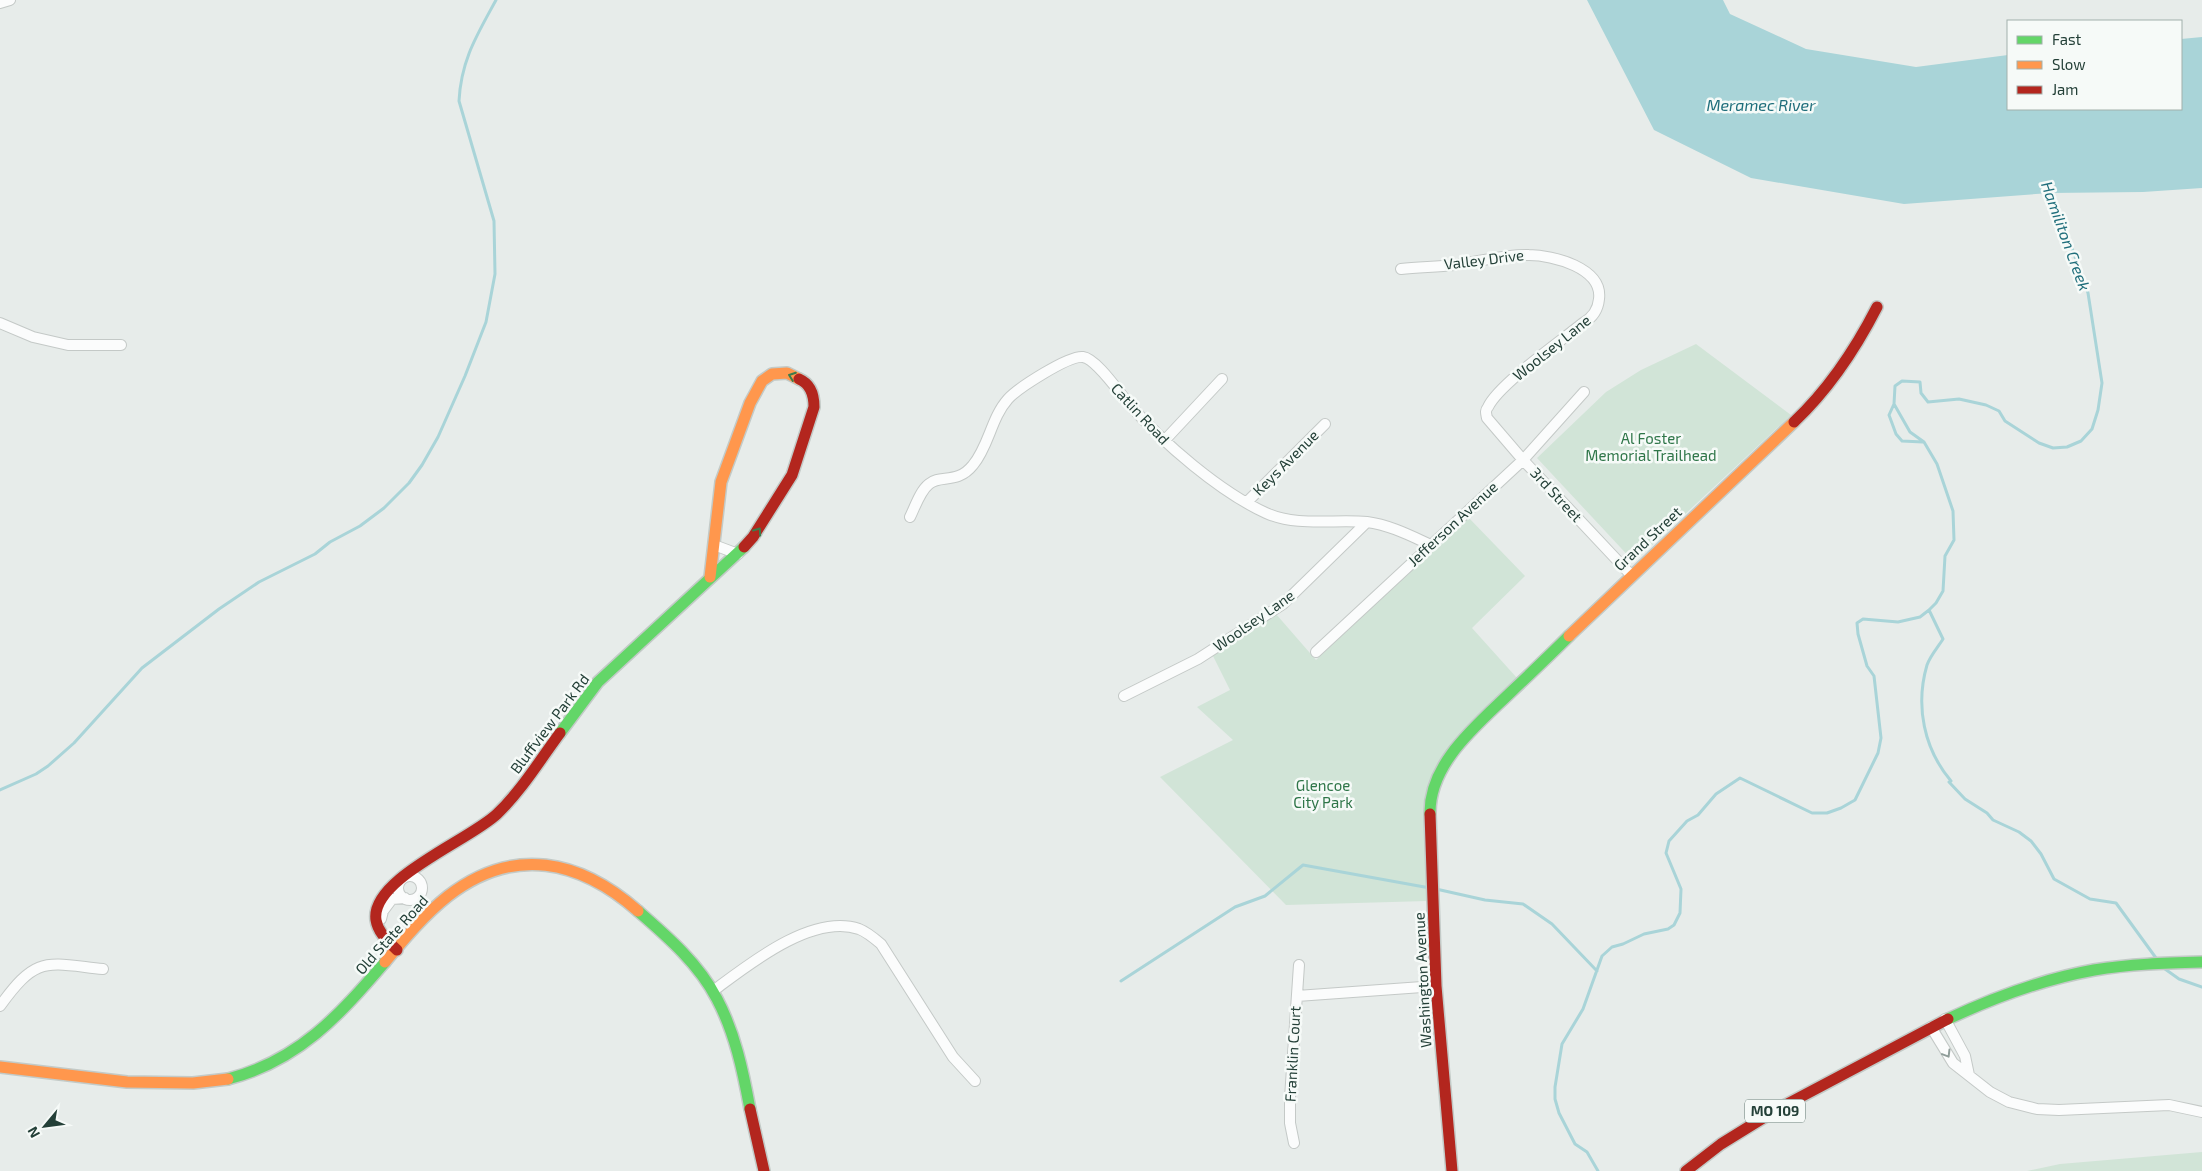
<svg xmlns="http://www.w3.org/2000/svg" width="2202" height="1171" font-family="'Exo 2',sans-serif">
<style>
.green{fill:#d1e4d7}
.water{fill:#a9d4d8}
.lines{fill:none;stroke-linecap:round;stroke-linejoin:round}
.stream{stroke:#a9d4d8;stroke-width:3}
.street-casing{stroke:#c4c9c7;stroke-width:12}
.fast-casing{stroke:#c3cac7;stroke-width:14}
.slow-casing{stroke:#c3cac7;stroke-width:14}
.jam-casing{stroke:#c3cac7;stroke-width:14}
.street{stroke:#fbfcfc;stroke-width:10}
.fast{stroke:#63d668;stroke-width:11}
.slow{stroke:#ff974d;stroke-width:11}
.jam{stroke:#b3261e;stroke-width:11}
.oneway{stroke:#3d7c4b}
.oneway2{stroke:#909e9a}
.labels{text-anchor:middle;stroke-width:5;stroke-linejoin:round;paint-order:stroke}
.shield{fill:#f6faf8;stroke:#637872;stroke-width:1}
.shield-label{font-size:14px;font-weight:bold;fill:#244038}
.street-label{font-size:15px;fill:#244038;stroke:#f6faf8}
.park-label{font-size:15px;fill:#2f7649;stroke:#f6faf8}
.water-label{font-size:16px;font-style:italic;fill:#1f6e7b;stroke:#f6faf8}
</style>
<rect width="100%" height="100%" fill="#e7ecea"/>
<path class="green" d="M1696,344L1791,415L1634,562L1537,458L1606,392L1641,370Z
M1468,517L1525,576L1472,628L1517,678L1436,771L1427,901L1286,905L1160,777L1233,740L1197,707L1230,690L1212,654L1276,614L1316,660Z
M2202,1152V1171H2027L2060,1164Z"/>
<path class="water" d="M1587,0H1723L1730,14L1806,49L1916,67L2008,55V109H2181V39L2202,37V188L2143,192L2050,193L1904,204L1751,178L1654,130Z"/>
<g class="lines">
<path class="stream" d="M1894,404L1889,415L1896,434L1902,441L1923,442
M1929,610L1943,639C1938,647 1930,656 1927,665C1915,706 1924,749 1951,781L1949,782L1965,799L1987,813L1993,820L2019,832L2031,841L2041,854L2054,879L2090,899L2116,903L2156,958
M0,790L36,774L48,766L74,743L142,668L219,609L259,582L315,554L330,542L360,526L384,508L409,483L422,465L438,437L465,376L486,322L495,274L494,221L459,101C461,60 477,35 496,0
M1436,889L1485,900L1523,904L1552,924L1597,971
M2165,969L2179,979L2202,987
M1121,981L1235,907L1265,896L1303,865L1430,888
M1598,1171L1587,1152L1575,1144L1559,1113L1555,1099V1087L1562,1044L1583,1009L1602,956L1612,947L1623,944L1644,934L1668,929L1674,925L1680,913L1681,889L1666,853L1669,841L1687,821L1698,815L1716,794L1740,778L1812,813H1827L1841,808L1855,800L1878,753L1881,738L1874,676L1867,666L1858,634L1857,623L1863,619L1898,622L1920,617L1929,610L1936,603L1943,591L1945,556L1954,540L1953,511L1937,464L1924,442L1910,432L1894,404L1895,386L1902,381L1920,382L1921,393L1928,402L1959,399L1986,405L1999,411L2005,421L2039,443L2053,448L2067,447L2081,441L2092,429L2098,410L2102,383L2088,293L2051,190"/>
<defs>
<path id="street" d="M0,3L10,0
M1401,269C1418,267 1436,267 1454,265C1478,262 1506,254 1529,255C1553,255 1603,268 1599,299C1598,310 1592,318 1583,323C1561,341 1499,384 1488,407C1485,411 1486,413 1487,418L1523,460L1632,576
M0,323L33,337L68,345H121
M1164,441L1222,379
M1247,502L1325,424
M910,517C915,507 920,491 929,484C940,474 957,485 973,465C989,446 991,418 1008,399C1018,388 1069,355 1083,357C1097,359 1120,394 1130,405C1163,443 1220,492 1266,513C1297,527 1334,519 1367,522C1390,525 1411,536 1431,545
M714,545L738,554
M1316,652L1523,460L1584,392
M1124,696L1198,659L1283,604L1367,522
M398 888a12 12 0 1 1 24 0a12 12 0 1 1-24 0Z
M381,919L383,911L392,899L405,898
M713,991C748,965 812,913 859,929C867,932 874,938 881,944L953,1057L975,1081
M1297,996L1436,986
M0,1006C37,955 45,963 103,969
M1945,1019L1965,1056L1969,1075
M1931,1027L1953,1063L1990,1092L2009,1102L2037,1109L2059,1110L2169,1105L2202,1112
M1294,1143L1290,1123V1098L1299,965"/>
<path id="fast" d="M560,733L598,682L744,547
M1430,814C1429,763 1477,725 1511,692C1530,674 1550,655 1569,636
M638,911C668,937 699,964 717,999C735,1033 743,1071 750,1109
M1948,1019C1995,997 2044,979 2094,970C2130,964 2166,963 2202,962
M228,1079C298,1061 339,1016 385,962"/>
<path id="slow" d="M710,577L721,482L750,403L762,381L772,374L787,373L799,379
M1569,636L1794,422
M385,962C404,939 424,915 448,896C514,845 580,860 638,911
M0,1067L127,1082L193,1083L228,1079"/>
<path id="jam" d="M1794,422C1829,389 1855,350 1877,307
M744,547L753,537L792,475L814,407C814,395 811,384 799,379
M1430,814L1436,986L1452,1171
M397,950C388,941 378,933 376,920C370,879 470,840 497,814C522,790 540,760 560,733
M750,1109L764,1171
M1686,1171L1721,1144L1776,1110L1948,1019"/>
</defs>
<use href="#street" class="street-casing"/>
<use href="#fast" class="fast-casing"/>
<use href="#slow" class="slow-casing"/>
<use href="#jam" class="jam-casing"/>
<use href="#street" class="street"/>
<use href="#fast" class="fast"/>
<use href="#slow" class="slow"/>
<use href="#jam" class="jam"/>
</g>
<defs><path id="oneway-chevron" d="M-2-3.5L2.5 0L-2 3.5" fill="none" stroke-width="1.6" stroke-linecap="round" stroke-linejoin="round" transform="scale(1.25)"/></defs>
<g class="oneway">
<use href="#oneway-chevron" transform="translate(792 376) rotate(-160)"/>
<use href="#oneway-chevron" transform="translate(758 531) rotate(-55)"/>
</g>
<use class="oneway2" href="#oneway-chevron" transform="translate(1947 1054) rotate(59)"/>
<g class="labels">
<rect class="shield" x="1745" y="1099.5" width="60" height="23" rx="4"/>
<g class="shield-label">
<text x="1775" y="1116">MO 109</text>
</g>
<g class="street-label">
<text transform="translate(1484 260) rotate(-7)" y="5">Valley Drive</text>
<text transform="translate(1552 348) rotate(-39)" y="5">Woolsey Lane</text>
<text transform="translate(1140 414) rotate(47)" y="5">Catlin Road</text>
<text transform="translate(1286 463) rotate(-45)" y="5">Keys Avenue</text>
<text transform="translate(1556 495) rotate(47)" y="5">3rd Street</text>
<text transform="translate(1453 524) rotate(-43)" y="5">Jefferson Avenue</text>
<text transform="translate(1648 539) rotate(-43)" y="5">Grand Street</text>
<text transform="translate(1254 621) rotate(-35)" y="5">Woolsey Lane</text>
<text transform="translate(550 724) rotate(-53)" y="5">Bluffview Park Rd</text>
<text transform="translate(392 935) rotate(-48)" y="5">Old State Road</text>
<text transform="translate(1423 980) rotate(-93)" y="5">Washington Avenue</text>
<text transform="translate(1293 1054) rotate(-87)" y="5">Franklin Court</text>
</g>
<g class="park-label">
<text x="1651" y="444">Al Foster<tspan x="1651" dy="17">Memorial Trailhead</tspan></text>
<text x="1323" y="791">Glencoe<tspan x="1323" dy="17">City Park</tspan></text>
</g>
<g class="water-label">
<text x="1761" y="111">Meramec River</text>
<text transform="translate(2066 236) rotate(70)" y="6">Hamiliton Creek</text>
</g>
</g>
<rect x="2007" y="20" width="175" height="90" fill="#f6faf8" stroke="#a2b0ab"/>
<rect x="2017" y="36" width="25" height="8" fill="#63d668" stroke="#a2b0ab"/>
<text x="2052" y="45" font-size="15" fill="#244038">Fast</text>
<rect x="2017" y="61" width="25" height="8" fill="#ff974d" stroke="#a2b0ab"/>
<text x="2052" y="70" font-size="15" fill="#244038">Slow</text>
<rect x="2017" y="86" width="25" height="8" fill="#b3261e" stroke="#a2b0ab"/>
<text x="2052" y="95" font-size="15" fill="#244038">Jam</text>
<g transform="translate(45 1126) rotate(241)" stroke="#f6faf8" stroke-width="4" paint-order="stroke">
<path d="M0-4L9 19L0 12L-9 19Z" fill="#244038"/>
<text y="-8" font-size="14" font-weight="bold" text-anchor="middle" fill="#244038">N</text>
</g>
</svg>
